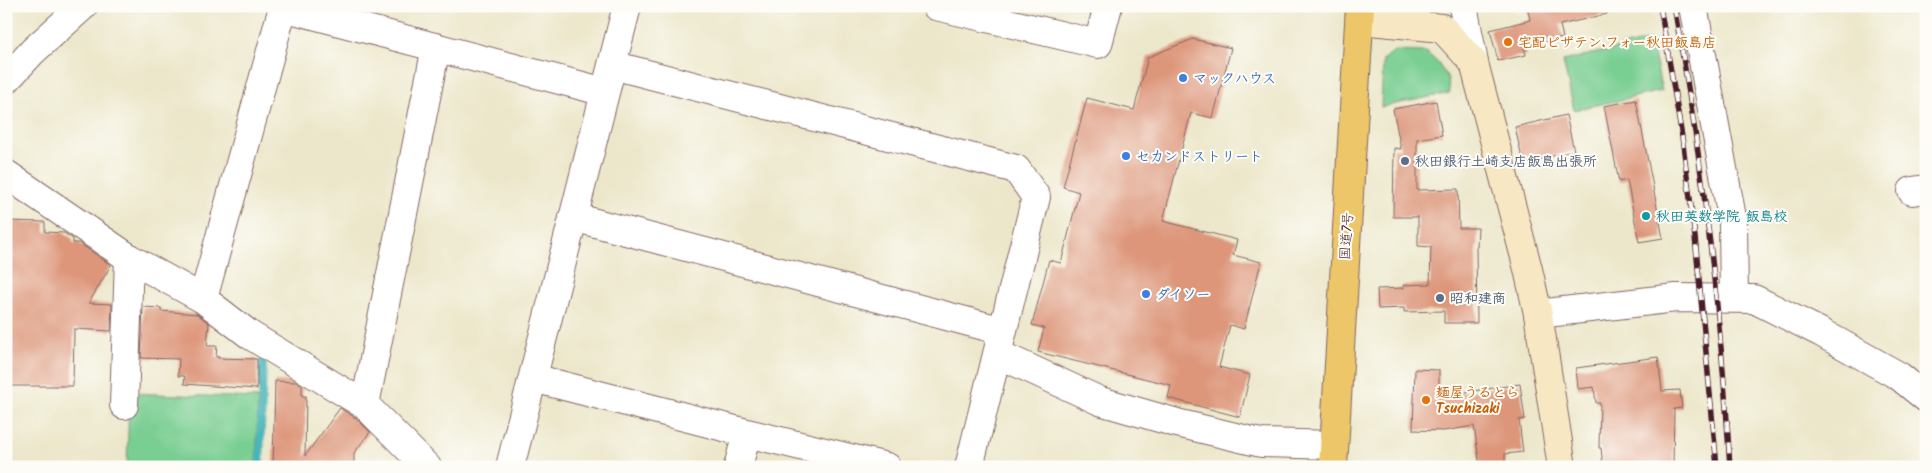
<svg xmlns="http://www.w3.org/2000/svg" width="1932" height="473" font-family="Kalam,'Klee One',sans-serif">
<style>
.green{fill:#79ce92;stroke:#62765e}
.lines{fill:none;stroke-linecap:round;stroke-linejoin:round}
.stream{stroke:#44b4ba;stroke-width:8}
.building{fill:#dd967a}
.street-casing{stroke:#836563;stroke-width:30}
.secondary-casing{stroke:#836563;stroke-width:30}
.highway-casing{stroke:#836563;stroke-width:30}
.street{stroke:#fff;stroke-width:28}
.secondary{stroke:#f7e8c3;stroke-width:28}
.highway{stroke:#ecc669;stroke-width:28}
.rail-casing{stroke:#4a1f2b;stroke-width:5.5}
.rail{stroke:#fdfcf7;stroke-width:4;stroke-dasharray:11;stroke-linecap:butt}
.food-dot{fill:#e8710a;stroke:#fdfcf7;stroke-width:2}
.shop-dot{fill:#3f7fe0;stroke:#fdfcf7;stroke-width:2}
.service-dot{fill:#5c6f8a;stroke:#fdfcf7;stroke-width:2}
.culture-dot{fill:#0f9aa8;stroke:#fdfcf7;stroke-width:2}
.labels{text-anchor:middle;stroke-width:4;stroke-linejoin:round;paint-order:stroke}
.food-label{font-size:14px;font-weight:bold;fill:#c56008;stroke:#fdfcf7;text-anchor:start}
.shop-label{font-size:14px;font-weight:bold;fill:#366cbe;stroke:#fdfcf7;text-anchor:start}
.service-label{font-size:14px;font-weight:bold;fill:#4e5e75;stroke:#fdfcf7;text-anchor:start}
.culture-label{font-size:14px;font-weight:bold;fill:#0d838f;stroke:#fdfcf7;text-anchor:start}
.street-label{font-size:14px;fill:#4a1f2b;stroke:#fdfcf7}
</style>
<rect width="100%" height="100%" fill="#fdfcf7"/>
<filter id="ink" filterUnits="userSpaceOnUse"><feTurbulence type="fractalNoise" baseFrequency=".02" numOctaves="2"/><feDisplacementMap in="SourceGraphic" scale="10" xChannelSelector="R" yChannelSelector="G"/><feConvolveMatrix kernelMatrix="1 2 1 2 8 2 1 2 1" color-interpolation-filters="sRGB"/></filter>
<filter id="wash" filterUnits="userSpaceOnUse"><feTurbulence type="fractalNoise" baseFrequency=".0096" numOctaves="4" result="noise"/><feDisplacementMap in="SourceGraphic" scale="20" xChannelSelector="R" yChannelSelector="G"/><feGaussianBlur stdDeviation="1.12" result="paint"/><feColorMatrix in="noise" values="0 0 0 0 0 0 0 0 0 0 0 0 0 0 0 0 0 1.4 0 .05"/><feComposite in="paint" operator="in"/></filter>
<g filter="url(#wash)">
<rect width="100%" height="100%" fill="#ece7ca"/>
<path class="green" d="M1651,40L1662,91L1574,110L1563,61Z
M1394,51L1426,52L1437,62L1447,76L1450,93L1381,107L1383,60Z
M129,393L258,398L256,467H127Z"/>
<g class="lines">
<path class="stream" d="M260,467L263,362"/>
</g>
<g id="blocks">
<path class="building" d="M1527,6H1606L1607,14L1560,25L1563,38L1524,47L1526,55L1498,61L1490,30L1530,20Z
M1193,39L1231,48L1213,118L1191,113L1163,221L1237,240L1233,255L1261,262L1244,329L1230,325L1219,367L1250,375L1240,417L1168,398L1171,385L1038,352L1044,328L1032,325L1049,260L1061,263L1079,192L1063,187L1087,98L1134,110L1148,57Z
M1636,100L1663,238L1639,242L1627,180L1619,182L1604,106Z
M1436,101L1442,135L1417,139V190L1458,189L1459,228H1478L1477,247H1476L1477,323H1444V311L1404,312V308L1378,309L1377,289L1404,288L1403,285L1430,284L1431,247L1418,246V217H1393L1394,148L1401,149L1393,109Z
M1566,115L1574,151L1523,163L1515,127Z
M6,221L45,222V232L64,233L73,239V243H79L111,265L89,303L112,304L111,331L74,329L73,386H6Z
M143,307L161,308V311L197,314L209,323L207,346H217L216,357H219L218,358L257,359V389L184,384L185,376H178L179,359L141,358Z
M1658,357L1662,391L1680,390L1682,408L1674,409L1673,467H1603L1601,448H1599L1600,403H1596L1594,387L1578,389L1576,368Z
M1415,369L1439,370V396L1520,384L1525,419L1519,420L1523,452L1505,454V467H1480L1474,426L1443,431L1413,430Z
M275,381L297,382L302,385V396H306L305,456L340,408L357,419L370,432L354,453V467H273Z"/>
</g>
</g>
<g filter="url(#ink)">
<use href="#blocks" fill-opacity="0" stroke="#836563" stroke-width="1"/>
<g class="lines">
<defs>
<path id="street" d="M936,6L1098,44L1108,6
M1463,6L1474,63
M1693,6L1733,223L1734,298
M612,65L627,6
M6,80L33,51L83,6
M6,174L129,258L203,299L250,335L365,405L427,467
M1912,191L1926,189
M573,217L1003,331
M203,299L283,7L605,92
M1538,314L1676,298L1754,299L1820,332L1899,376L1926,398
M998,354L1100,401L1177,423L1261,443L1333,445
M533,378L747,433L887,467
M124,405L129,258
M365,405L436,47
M510,467L612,65L1016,169L1036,197L969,467
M738,467L747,433"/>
<path id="secondary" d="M1360,20L1442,28L1474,63L1528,269L1538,314L1562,467"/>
<path id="highway" d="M1333,467L1360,6"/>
</defs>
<use href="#street" class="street-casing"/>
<use href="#secondary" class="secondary-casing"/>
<use href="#highway" class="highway-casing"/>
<use href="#street" class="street"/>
<use href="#secondary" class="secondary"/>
<use href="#highway" class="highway"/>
<defs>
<path id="rail" d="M1660,6L1682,137L1695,237L1717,467
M1674,6C1702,158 1721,313 1730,467"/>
</defs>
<use href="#rail" class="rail-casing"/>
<use href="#rail" class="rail"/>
</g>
</g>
<g class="food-dot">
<circle cx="1508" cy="42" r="5"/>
<circle cx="1426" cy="400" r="5"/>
</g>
<g class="shop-dot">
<circle cx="1183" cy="78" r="5"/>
<circle cx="1126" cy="156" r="5"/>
<circle cx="1146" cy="294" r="5"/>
</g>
<g class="service-dot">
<circle cx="1405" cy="161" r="5"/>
<circle cx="1440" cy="298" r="5"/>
</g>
<circle class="culture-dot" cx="1646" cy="216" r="5"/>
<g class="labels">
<g class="food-label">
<text x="1518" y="47">宅配ピザテン.フォー秋田飯島店</text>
<text x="1436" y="397">麺屋うるとら<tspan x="1436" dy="16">Tsuchizaki</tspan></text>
</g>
<g class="shop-label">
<text x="1193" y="83">マックハウス</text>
<text x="1136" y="161">セカンドストリート</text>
<text x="1156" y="299">ダイソー</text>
</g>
<g class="service-label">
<text x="1415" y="166">秋田銀行土崎支店飯島出張所</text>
<text x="1450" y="303">昭和建商</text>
</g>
<g class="culture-label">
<text x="1656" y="221">秋田英数学院 飯島校</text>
</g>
<g class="street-label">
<text transform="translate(1346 236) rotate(-86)" y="5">国道7号</text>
</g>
</g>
<rect width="1932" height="473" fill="none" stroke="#fdfcf7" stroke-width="25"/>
</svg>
